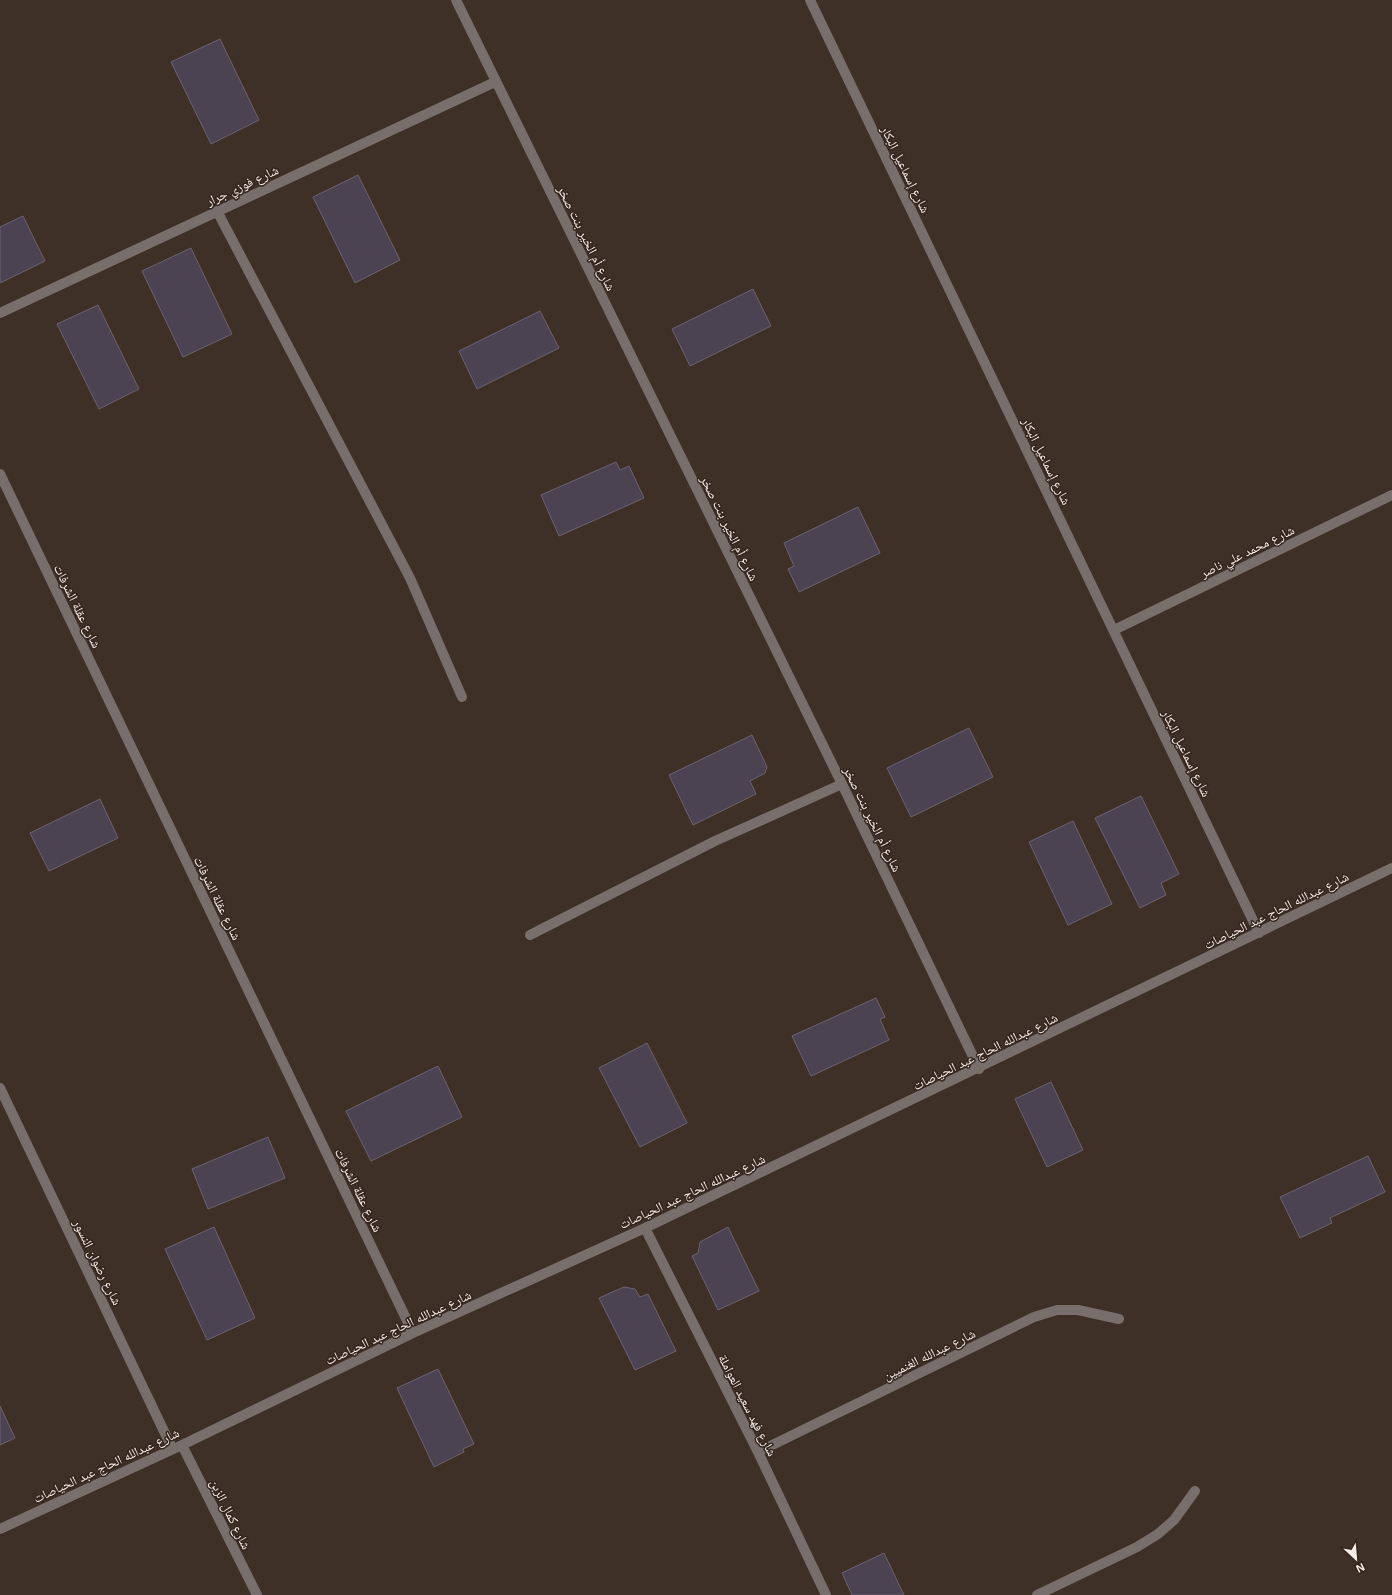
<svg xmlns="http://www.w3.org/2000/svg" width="1392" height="1595" font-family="Arial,'Noto Naskh Arabic',sans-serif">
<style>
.building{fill:#4b4351;stroke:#6c6372}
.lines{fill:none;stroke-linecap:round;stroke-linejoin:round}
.minor{stroke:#786f6d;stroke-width:10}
.labels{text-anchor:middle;stroke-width:3;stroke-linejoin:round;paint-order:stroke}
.street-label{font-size:13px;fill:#f8eee9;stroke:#34261e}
</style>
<rect width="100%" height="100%" fill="#3f3027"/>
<path class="building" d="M220,39L259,120L211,144L171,62Z
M358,175L400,260L355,283L313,197Z
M23,216L45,261L0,283V227Z
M191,248L232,334L183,357L142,271Z
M753,289L771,326L690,366L672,329Z
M98,305L139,389L99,409L57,324Z
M540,311L559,348L477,389L459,351Z
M616,462L620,470L629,466L644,498L559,536L541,495Z
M858,507L880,553L799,592L788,569L794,566L784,543Z
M969,728L993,777L911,817L887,768Z
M752,735L767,767L765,773L750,781L756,794L693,825L669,775Z
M1141,796L1179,874L1161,883L1166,895L1140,908L1095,818Z
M100,799L118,838L49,871L30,833Z
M1073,821L1112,904L1068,925L1029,842Z
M876,998L885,1017L880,1019L889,1040L811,1076L792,1036Z
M647,1043L687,1123L640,1147L599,1068Z
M438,1066L462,1117L371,1161L346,1111Z
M1051,1082L1083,1150L1047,1167L1015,1099Z
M268,1137L285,1178L208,1209L192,1169Z
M1368,1156L1385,1192L1330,1218L1332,1223L1300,1238L1280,1197Z
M214,1227L255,1318L207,1340L165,1249Z
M728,1227L759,1291L718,1310L692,1256L698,1253L700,1242Z
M624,1287L635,1289L640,1297L648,1294L676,1351L635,1370L599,1298Z
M438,1369L474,1444L463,1449L464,1452L434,1467L397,1388Z
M0,1406L15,1438L0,1445Z
M884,1553L904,1595H852L842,1573Z"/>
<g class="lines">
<path class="minor" d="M456,0L842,784L979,1069
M810,0L1259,933
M217,211L410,578L462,697
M0,313L495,82
M0,474L413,1333
M1114,630L1392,495
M530,935L715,841L842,784
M0,1088L172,1448
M645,1228L758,1452L826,1595
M182,1445L257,1595
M758,1452L1034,1317L1057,1310H1078L1119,1319
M0,1529L182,1445L413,1333L645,1228L1392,868
M1037,1595L1137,1547L1158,1534L1174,1520L1195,1491"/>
</g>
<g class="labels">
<g class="street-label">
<text transform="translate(906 169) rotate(64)" y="5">شارع إسماعيل البكار</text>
<text transform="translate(242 185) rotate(-25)" y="5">شارع فوزي جرار</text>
<text transform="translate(587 238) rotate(64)" y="5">شارع أم الخير بنت صخر</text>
<text transform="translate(1047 461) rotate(64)" y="5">شارع إسماعيل البكار</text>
<text transform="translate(730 528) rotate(64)" y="5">شارع أم الخير بنت صخر</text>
<text transform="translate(1247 551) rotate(-26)" y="5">شارع محمد علي ناصر</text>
<text transform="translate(78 606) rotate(64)" y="5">شارع عقلة الشرفات</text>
<text transform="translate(1187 753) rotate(64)" y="5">شارع إسماعيل البكار</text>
<text transform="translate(873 819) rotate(64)" y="5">شارع أم الخير بنت صخر</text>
<text transform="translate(218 898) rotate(64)" y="5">شارع عقلة الشرفات</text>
<text transform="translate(1276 910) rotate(-26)" y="5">شارع عبدالله الحاج عبد الحياصات</text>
<text transform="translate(985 1051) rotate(-26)" y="5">شارع عبدالله الحاج عبد الحياصات</text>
<text transform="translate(359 1190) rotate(64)" y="5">شارع عقلة الشرفات</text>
<text transform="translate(692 1191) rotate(-25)" y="5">شارع عبدالله الحاج عبد الحياصات</text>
<text transform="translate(98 1262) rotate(64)" y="5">شارع رضوان النسور</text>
<text transform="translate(398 1327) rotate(-25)" y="5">شارع عبدالله الحاج عبد الحياصات</text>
<text transform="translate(929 1354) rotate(-26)" y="5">شارع عبدالله الغنميين</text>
<text transform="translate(748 1405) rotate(63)" y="5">شارع فهد سعيد العواملة</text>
<text transform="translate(106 1465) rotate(-25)" y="5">شارع عبدالله الحاج عبد الحياصات</text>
<text transform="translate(231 1514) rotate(64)" y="5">شارع كمال الزبن</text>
</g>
</g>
<g transform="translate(1356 1559) rotate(154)" stroke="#34261e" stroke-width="3" paint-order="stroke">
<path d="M0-3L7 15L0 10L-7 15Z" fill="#f8eee9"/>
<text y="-6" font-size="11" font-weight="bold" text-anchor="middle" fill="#f8eee9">N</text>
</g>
</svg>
